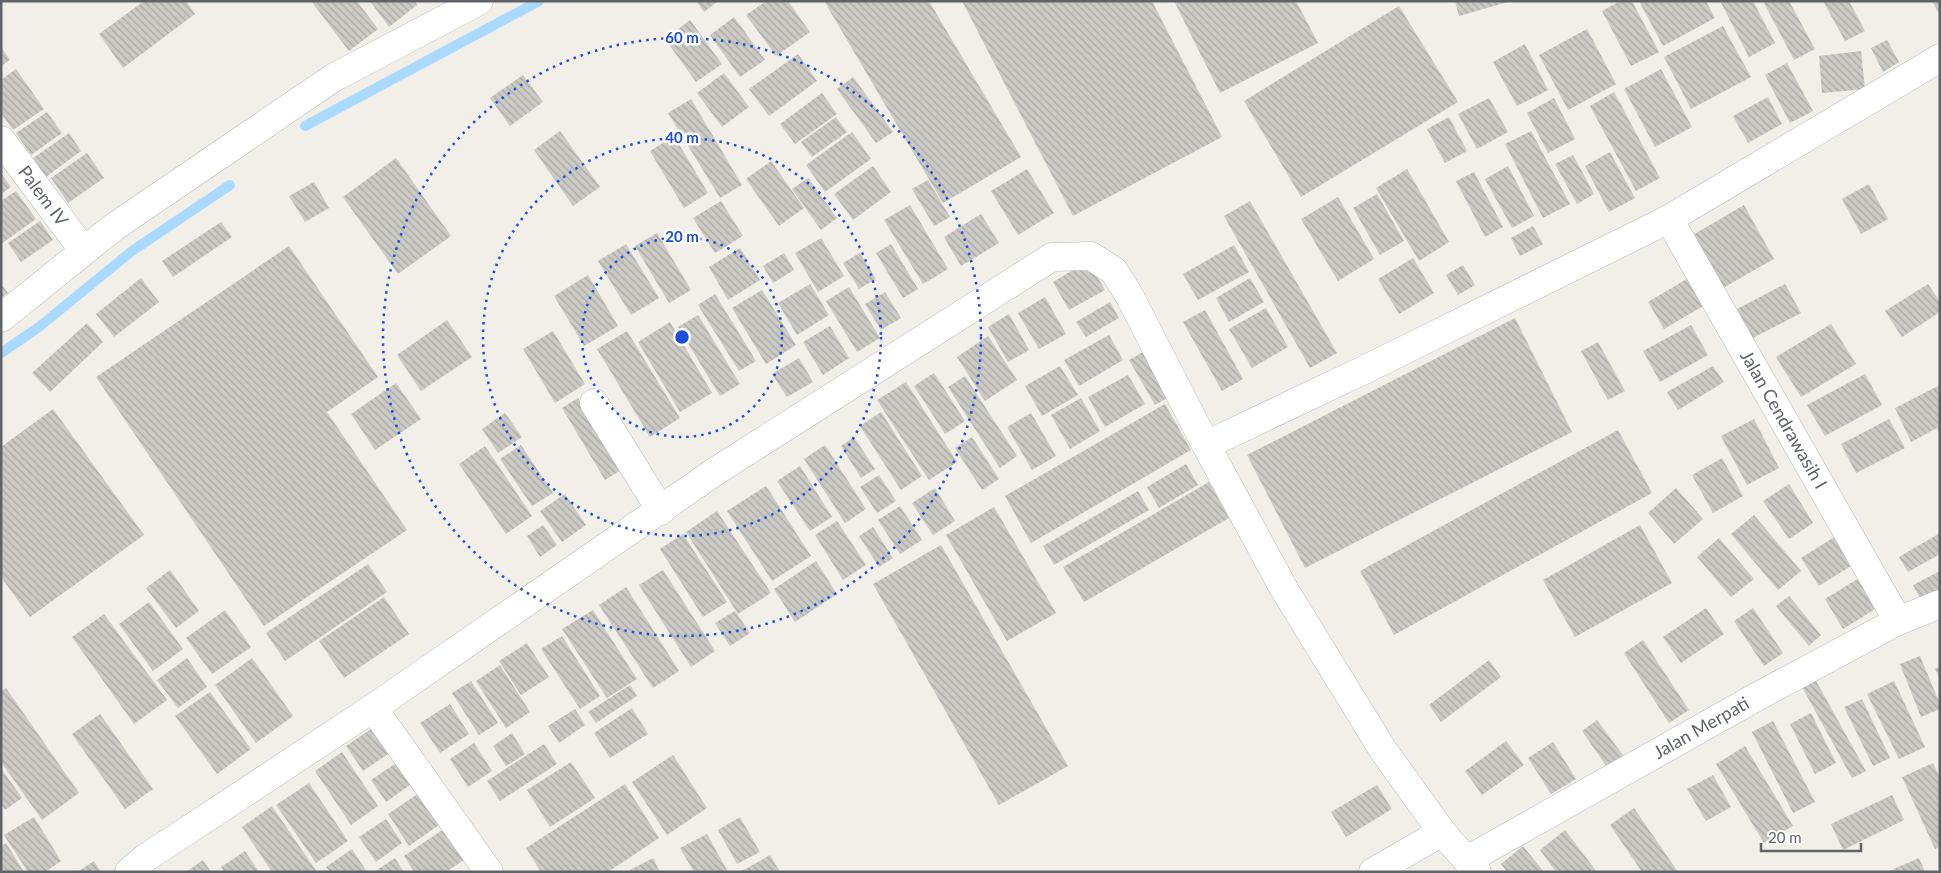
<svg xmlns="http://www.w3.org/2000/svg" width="1941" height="873" font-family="Lato,sans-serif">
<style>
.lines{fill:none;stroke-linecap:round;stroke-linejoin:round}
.stream{stroke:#aadaff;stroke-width:10}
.building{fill:url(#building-back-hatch)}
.street-casing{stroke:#b5b8bc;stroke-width:29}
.street{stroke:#fff;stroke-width:28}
.ring{fill:none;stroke:#1d4ed8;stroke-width:2.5;stroke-dasharray:2.5 5}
.labels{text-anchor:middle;stroke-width:5;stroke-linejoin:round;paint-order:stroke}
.street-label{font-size:18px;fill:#5f6368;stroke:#fff}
.centre{fill:#1d4ed8;stroke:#fff;stroke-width:2.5}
.ring-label{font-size:15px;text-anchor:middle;font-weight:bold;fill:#1d4ed8;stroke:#fff;stroke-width:5;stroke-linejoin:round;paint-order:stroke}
</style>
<defs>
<pattern id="building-back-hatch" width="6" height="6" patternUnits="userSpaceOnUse" patternTransform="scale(1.25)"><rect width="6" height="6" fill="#cccac5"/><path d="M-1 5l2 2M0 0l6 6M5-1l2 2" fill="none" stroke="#a9a8a4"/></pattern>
</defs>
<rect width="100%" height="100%" fill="#f1efe8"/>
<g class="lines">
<path class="stream" d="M305,126L539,1
M1,353L39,327L132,251L230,185"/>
</g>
<path class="building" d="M144,1H186L195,14L123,68L99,34Z
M311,1H357L378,29L349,51Z
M370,1H415L417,5L389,27Z
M696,1H718L704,12Z
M766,1H788L810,32L776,56L746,15Z
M824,1H929L1021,157L943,203Z
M962,1H1152L1222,137L1073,216Z
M1174,1H1296L1318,43L1220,93Z
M1455,1H1508V2L1459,16Z
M1620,1H1632L1659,52L1631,66L1602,11Z
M1639,1H1706L1715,18L1663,46Z
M1720,1H1753L1775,43L1749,57Z
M1768,1H1789L1815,49L1794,60L1764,3Z
M1823,1H1849L1865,31L1845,41Z
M1932,1H1940V15Z
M1399,6L1458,102L1301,197L1244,101Z
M734,17L765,60L740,77L710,35Z
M690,20L722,64L696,82L665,39Z
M1723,26L1751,77L1691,109L1664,57Z
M1587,29L1616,84L1568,110L1539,55Z
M1887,40L1899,62L1883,72L1871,48Z
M1525,44L1548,90L1517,106L1493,62Z
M1,47L10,60L1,66Z
M1861,51L1865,89L1822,93L1819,56Z
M798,54L817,81L769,116L749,89Z
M1787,63L1813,111L1790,123L1765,75Z
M16,69L44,109L13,130L1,113V80Z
M1661,69L1692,127L1655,147L1624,89Z
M724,73L749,107L722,127L697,93Z
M523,75L543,102L510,126L490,98Z
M853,77L893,132L876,143L837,89Z
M1614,92L1660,178L1636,191L1590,106Z
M822,93L837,114L795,144L780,124Z
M1768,97L1782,124L1748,143L1733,116Z
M1489,98L1508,132L1477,149L1458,114Z
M1554,98L1575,139L1548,153L1527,113Z
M691,99L742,185L720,198L668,113Z
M47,112L62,133L31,155L16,133Z
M836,117L847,132L812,157L801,142Z
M1449,117L1467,151L1445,163L1427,129Z
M560,131L600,187L573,206L534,150Z
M1531,131L1570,204L1543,218L1505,144Z
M852,132L871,159L825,192L806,165Z
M69,133L81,151L46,177L33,158Z
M674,136L708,193L684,208L650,151Z
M1610,152L1635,198L1609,212L1585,166Z
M87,153L104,178L68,203L51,178Z
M1573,155L1594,194L1577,204L1555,164Z
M396,158L451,236L398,274L343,197Z
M771,161L804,208L779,226L746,179Z
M873,166L891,192L853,220L834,194Z
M1508,166L1534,216L1512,228L1485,179Z
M1027,169L1054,213L1018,235L991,191Z
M1407,169L1449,242L1419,261L1376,188Z
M1474,172L1503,227L1485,237L1456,181Z
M1,173L11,187L1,194Z
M808,178L837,218L821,230L792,189Z
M928,180L950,217L934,226L912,189Z
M314,182L329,208L305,222L289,196Z
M1869,184L1888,219L1861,234L1842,199Z
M16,191L36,219L1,244V201Z
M1377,194L1404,241L1380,255L1353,208Z
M1338,197L1374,259L1338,281L1301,219Z
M721,201L743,236L715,253L693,218Z
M1250,201L1337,353L1310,368L1224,216Z
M910,205L948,269L923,284L884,220Z
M1744,205L1774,259L1721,289L1691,236Z
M981,214L999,243L961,266L944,237Z
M40,221L53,240L21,262L8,243Z
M221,222L232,237L173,277L162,261Z
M1533,226L1543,244L1520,256L1511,238Z
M657,233L691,290L669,303L635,246Z
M821,238L844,276L818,292L795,253Z
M626,244L659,298L631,315L598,261Z
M891,244L918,289L903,298L876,253Z
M1234,245L1249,272L1198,300L1183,274Z
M289,246L378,377L327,412L407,530L264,626L96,377Z
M740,248L760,280L728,300L709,267Z
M784,253L794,270L773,283L763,266Z
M860,253L876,279L859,289L843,263Z
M1413,258L1434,293L1399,314L1378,279Z
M1088,261L1105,290L1069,310L1053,282Z
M1463,265L1475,285L1458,295L1446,275Z
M588,275L618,326L584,346L554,296Z
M1690,277L1705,305L1664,329L1648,302Z
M141,278L159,302L114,337L96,314Z
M1250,278L1264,302L1229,322L1216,298Z
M1,284L8,293L1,298Z
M810,284L829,315L797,335L778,303Z
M1785,284L1801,313L1747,341L1731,312Z
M1928,284L1940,302V312L1902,337L1885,311Z
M849,287L880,338L857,352L826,301Z
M762,290L796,345L766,364L732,308Z
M885,292L901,318L881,330L865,304Z
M715,294L756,361L739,371L698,305Z
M1045,297L1066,334L1039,349L1018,313Z
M1110,302L1119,318L1086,337L1076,322Z
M1266,308L1288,347L1252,368L1229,329Z
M1205,310L1243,379L1222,391L1183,322Z
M1009,314L1029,350L1008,362L988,327Z
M698,315L740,384L720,396L678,327Z
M1515,318L1572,432L1305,568L1247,455Z
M447,320L472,357L421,391L397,355Z
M670,322L712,393L680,412L638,342Z
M87,323L103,342L50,392L32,373Z
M1831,324L1856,364L1801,397L1776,357Z
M1691,325L1708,355L1660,382L1643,351Z
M830,326L849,358L823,375L803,342Z
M553,331L585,384L555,403L523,349Z
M627,331L680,418L650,437L597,349Z
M1109,335L1123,360L1079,386L1064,360Z
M988,336L1017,380L985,401L957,357Z
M1598,342L1625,391L1608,400L1581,351Z
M1150,348L1176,393L1155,405L1129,360Z
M799,358L813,382L787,397L772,374Z
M1060,366L1078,395L1042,416L1025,386Z
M1713,366L1724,382L1678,410L1667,392Z
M934,373L965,421L945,434L914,386Z
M1865,374L1882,405L1825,436L1807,405Z
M1128,375L1145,404L1105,427L1088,397Z
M965,376L1017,456L1000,468L948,387Z
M906,382L957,462L929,480L877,400Z
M396,383L421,419L375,450L351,414Z
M1940,385V435L1937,428L1911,442L1895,408Z
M578,398L621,470L605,480L562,408Z
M1081,398L1100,431L1070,449L1051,415Z
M1165,404L1191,450L1031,543L1005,496Z
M53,409L144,535L30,617L1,577V447Z
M881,412L922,476L901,490L860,426Z
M505,413L522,437L498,453L482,429Z
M1031,413L1056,456L1032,470L1007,427Z
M1754,419L1779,468L1747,485L1721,436Z
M1889,419L1905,448L1856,473L1841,444Z
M1618,430L1652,493L1394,635L1360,571Z
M854,437L875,469L861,478L841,446Z
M972,437L999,479L982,490L955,448Z
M521,445L553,493L532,506L500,459Z
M825,445L866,509L845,523L804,459Z
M485,446L532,516L506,534L459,464Z
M1722,458L1743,496L1713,513L1692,475Z
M1186,464L1198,485L1159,508L1147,487Z
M800,466L832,517L810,531L777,481Z
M879,475L896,501L877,513L860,487Z
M1209,482L1229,518L1084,602L1063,567Z
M1789,484L1813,523L1789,539L1763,501Z
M766,486L811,556L772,581L727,511Z
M935,488L955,521L933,535L912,503Z
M1676,488L1703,519L1674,544L1648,513Z
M1138,491L1149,510L1054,565L1043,546Z
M565,494L586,525L562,542L540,511Z
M900,506L922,540L900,554L878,520Z
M994,507L1056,613L1007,641L946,535Z
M717,511L771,593L738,614L686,532Z
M1754,515L1801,571L1778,590L1731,534Z
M837,521L866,565L843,580L815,535Z
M543,525L557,545L540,557L527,536Z
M1640,525L1672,583L1575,637L1543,580Z
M873,527L893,558L879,567L859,536Z
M1940,533V554L1908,572L1899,557Z
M683,534L727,602L703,617L660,549Z
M1836,536L1854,564L1819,586L1801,558Z
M1719,538L1754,579L1731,597L1697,557Z
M941,545L1068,766L999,805L873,584Z
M816,561L837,594L795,622L774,589Z
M368,564L387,592L285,661L266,633Z
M170,570L199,611L176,628L146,588Z
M663,570L715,651L691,667L639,585Z
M1940,571V590L1921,600L1913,585Z
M1859,578L1877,608L1843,629L1825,599Z
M626,587L679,671L653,688L599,605Z
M1789,596L1821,635L1809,646L1776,606Z
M384,597L409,634L344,678L319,641Z
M149,602L183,649L153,671L119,624Z
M1706,608L1724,634L1681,663L1663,637Z
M1753,608L1783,653L1764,666L1734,621Z
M225,610L251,647L212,674L186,638Z
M593,610L637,679L607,698L562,629Z
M735,611L750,633L730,646L715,623Z
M104,614L167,700L134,724L72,637Z
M562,636L600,696L580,709L541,649Z
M1643,640L1689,710L1669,723L1624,653Z
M527,643L549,677L521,695L499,661Z
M1920,656L1940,704V709L1921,717L1900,664Z
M187,658L207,687L178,708L157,680Z
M252,658L293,716L256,743L215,685Z
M1489,660L1501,677L1441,722L1429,705Z
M500,665L530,712L506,728L476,681Z
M1940,667V679L1935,669Z
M1815,679L1866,771L1852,778L1802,687Z
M471,681L498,723L479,735L452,693Z
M1894,681L1925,747L1899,759L1867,694Z
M630,685L637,696L596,723L588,712Z
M6,688L79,793L42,820L1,762V691Z
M210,692L251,749L217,774L175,716Z
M1862,699L1890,758L1873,766L1844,707Z
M450,704L469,734L440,753L420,723Z
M632,708L648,734L610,758L594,733Z
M575,709L585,725L559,743L548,726Z
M1811,713L1836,763L1815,774L1790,724Z
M100,714L153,789L125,809L72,734Z
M1597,720L1625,758L1609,770L1582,731Z
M1773,721L1815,802L1793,813L1752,732Z
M377,725L394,750L363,771L346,746Z
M512,733L525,754L506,766L493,746Z
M1506,741L1524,765L1482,795L1465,771Z
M1553,742L1576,779L1551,794L1528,758Z
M474,743L492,771L468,787L450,759Z
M544,744L557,764L500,801L487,781Z
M1745,746L1793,826L1764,843L1716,764Z
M342,752L378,806L351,825L315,771Z
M673,755L707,808L667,835L632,782Z
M402,759L417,780L386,802L371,780Z
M571,762L595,798L550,827L527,790Z
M1933,763L1940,778V847L1935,849L1902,777Z
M1,768L22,798L5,810L1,804Z
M1713,775L1731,807L1706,821L1687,789Z
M309,783L348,841L316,863L276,805Z
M625,784L659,838L608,872H541L526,848Z
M1377,785L1392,809L1346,837L1331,812Z
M425,789L446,820L409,846L388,814Z
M1892,795L1904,820L1843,850L1831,824Z
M272,806L317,872H272L242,827Z
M1634,808L1678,872H1642L1610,825Z
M34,817L61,861L45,872H28L4,835Z
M740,817L760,852L737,864L718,830Z
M386,819L402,843L376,862L359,837Z
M451,824L471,855L446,872H414L404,856Z
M1565,830L1597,872H1556L1540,850Z
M707,834L728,872H694L680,848Z
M6,843L24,872H1V846Z
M1523,846L1544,872H1507L1501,864Z
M352,849L367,872H330L326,867Z
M245,851L259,872H224L221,867Z
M770,855L780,872H740Z
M395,858L404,872H374Z
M653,858L660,872H631L630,870Z
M1919,858L1925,872H1887Z
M203,860L211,872H186Z
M94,861L101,872H77Z"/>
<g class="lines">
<defs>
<g id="street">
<path id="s1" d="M1,140L84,251"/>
<path id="s2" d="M1669,219L1898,621"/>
<path d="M1,318L114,227L333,78L479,1"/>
<path d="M594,403L661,511"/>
<path d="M1206,445L1284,589L1383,750L1442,832L1477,872"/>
<path d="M373,708L489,872"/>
<path id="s3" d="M1467,860L1760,695L1898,621L1940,604"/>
<path d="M129,872L144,859L373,708L716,471L1052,257L1091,256L1114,271L1129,295L1206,445L1364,370L1669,219L1940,58"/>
<path d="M1373,872L1442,832"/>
</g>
</defs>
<use href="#street" class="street-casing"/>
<use href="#street" class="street"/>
</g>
<g class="ring">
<circle cx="682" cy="337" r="100"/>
<circle cx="682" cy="337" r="199"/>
<circle cx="682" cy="337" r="299"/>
</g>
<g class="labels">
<g class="street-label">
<text dy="6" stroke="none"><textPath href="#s1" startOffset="70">Palem IV</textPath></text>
<text dy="6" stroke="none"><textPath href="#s2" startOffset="231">Jalan Cendrawasih I</textPath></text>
<text dy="6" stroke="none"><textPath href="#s3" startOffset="269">Jalan Merpati</textPath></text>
</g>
</g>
<circle cx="682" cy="337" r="8" class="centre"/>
<g class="ring-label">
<text x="682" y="43">60 m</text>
<text x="682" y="143">40 m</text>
<text x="682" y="242">20 m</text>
</g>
<rect width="1941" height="873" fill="none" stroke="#5f6368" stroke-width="5"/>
<path d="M1761 843v8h100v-8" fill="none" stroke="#5f6368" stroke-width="2.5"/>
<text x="1768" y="843" font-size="15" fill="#5f6368" stroke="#ffffff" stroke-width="4" paint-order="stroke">20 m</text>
</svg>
